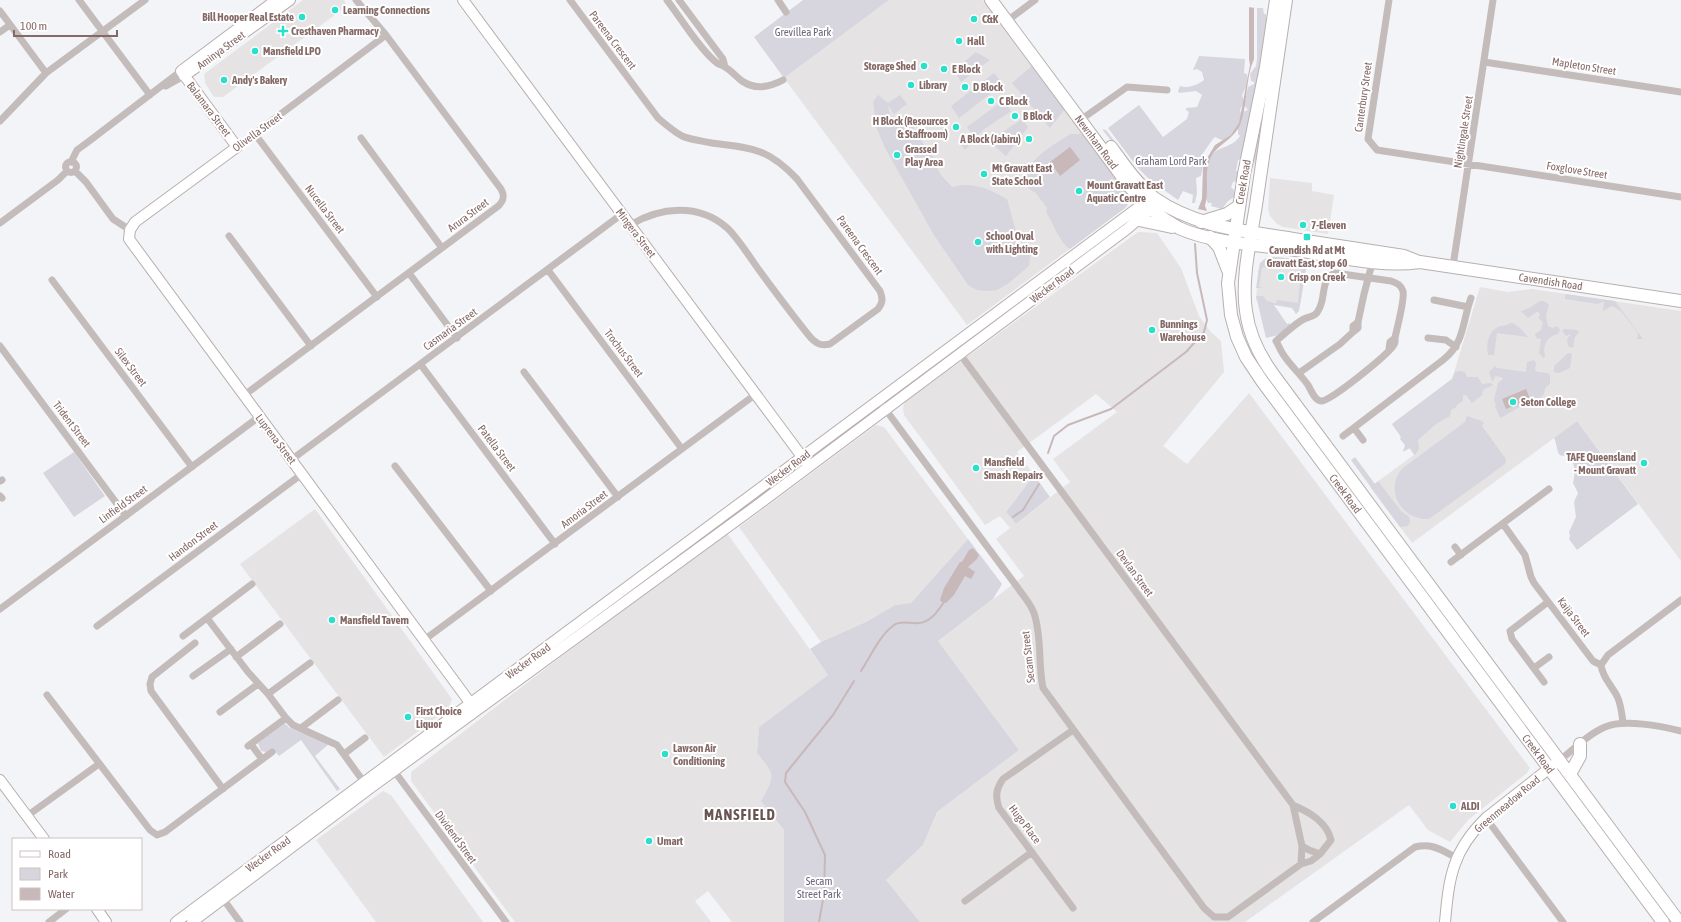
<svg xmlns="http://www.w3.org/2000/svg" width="1681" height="922" font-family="'Asap Condensed',sans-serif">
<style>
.built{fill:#e5e3e4;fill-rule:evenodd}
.green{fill:#d7d5dd}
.water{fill:#c8b8b9}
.pier{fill:#f3f4f7}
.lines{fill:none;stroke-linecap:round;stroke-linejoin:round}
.stream{stroke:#c8b8b9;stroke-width:2}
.secondary-casing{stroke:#b9aead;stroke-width:12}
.primary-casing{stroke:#b8b0af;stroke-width:14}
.street{stroke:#c4bcbb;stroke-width:7}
.secondary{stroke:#fff;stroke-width:10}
.primary{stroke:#fff;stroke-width:12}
.poi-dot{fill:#2ae0cd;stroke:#fff;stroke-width:1.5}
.labels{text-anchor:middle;stroke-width:4;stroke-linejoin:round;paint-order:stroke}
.poi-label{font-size:11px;font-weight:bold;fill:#846966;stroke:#fff;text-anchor:start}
.park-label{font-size:11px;fill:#6f657b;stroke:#fff}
.street-label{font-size:11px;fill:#846966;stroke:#fff}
.district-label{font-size:15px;font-weight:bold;letter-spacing:1px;fill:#695654;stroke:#fff}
</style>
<rect width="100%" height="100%" fill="#f3f4f7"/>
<path class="built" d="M303,0H344L346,5L343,9L223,97H214L205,83L204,74Z
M889,0H983L1129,197V203L1125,208L967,325L784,78Z
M1270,178L1312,183V191L1334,195L1328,234L1283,227L1277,224L1270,216L1268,209Z
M1138,232L1157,233L1181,268L1199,316L1210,331L1221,341L1224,372L1163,446L1187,464L1249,393L1530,768L1527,773L1468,820L1450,842L1428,830L1409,805L1245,922H920L886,880L923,845L937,812L1019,750L938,641L1024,576L996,539L1010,528L1000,516L985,525L904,415L903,408L905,402ZM1096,394L1117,412L1053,459L1070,482L1016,524L1006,512L1034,475L1017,452Z
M1275,257L1305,260L1307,262L1300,306L1256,300L1258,272L1260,263L1266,258Z
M1480,287L1507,292L1532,289L1681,311V561L1577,421L1412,543L1370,487L1414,455L1392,424L1452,379Z
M876,425L884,427L968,539L911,603L895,605L866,622L821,642L739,527Z
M315,509L452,699L449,708L384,757L240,564Z
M727,533L828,675L759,727L757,752L771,769L772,781L761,801L784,830V922H732L708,891L695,901L711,922H515L411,781V772L562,656Z
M383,791L391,795L483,922H376L316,840Z"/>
<path class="green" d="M803,0H889L784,78L754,37Z
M1257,8H1263L1264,14H1266V19H1270L1241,159L1238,160L1236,171L1239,172V180L1233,182L1231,187L1234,190V197L1228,201L1222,209L1211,206L1212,203H1208L1206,199C1207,186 1202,159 1216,151C1225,146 1234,145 1240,136L1238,134V128L1243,112L1248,110L1245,106L1244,107L1248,87L1254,84V82L1251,81L1250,74L1256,66L1257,59Z
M976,52L990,60L961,82L954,70Z
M1199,56L1245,59L1244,73L1247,74C1249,83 1246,87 1242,95L1244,101L1240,110C1244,122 1234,135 1224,141L1215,137L1213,139L1201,156L1203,165L1201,176L1196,178L1197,193L1195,203H1192L1193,195L1183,191L1178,200L1157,185L1158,183L1156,181L1153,182L1151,181L1138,168L1108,128L1139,105L1163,137L1187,119L1189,112L1186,110V108L1197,107L1202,95L1196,91L1179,93L1178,91L1180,86C1188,89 1197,85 1204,80L1202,72L1197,69L1193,70Z
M1032,66L1065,109L1050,128L1012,83Z
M994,73L1003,84L959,118L951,106Z
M878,95L888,103L900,95L907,104L894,114L888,105L892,124L906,114L912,124L914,123V131L936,161L934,162L941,175L952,187C973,181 989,189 1007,199L1022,253L1031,248L1029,266L1009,283L997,290L988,291L977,290L968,285L934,235L885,148L877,129L873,102Z
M1004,100L1011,111L983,130L965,150L960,143L972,134L967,127Z
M1263,106L1266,107L1257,156L1251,172H1249Z
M1022,119L1028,127L1006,156L992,144L998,135Z
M1102,129L1106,130L1136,169L1149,183V186L1138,175Z
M1070,134H1082L1129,197V203L1125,208L1070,249C1060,243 1053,223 1046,212L1047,208L1036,193L1029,189C1019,161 1052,147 1070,134Z
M1275,257L1297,259L1296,265L1295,262L1271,260L1270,266L1266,262L1264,264L1267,268L1262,267L1259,287L1263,288H1256L1260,263L1266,258Z
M1305,260L1307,262L1299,311L1296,314L1292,308L1274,305L1287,324L1289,323L1290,325L1279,335L1266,338L1256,296H1263L1267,301L1276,303L1277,300L1298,303L1301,271Z
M1565,294L1615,301L1643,339H1637L1638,333L1621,311L1612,306L1603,311L1604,301L1598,304L1565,299Z
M1540,301H1544L1549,305L1546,315L1548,326L1553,328L1557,326L1560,330L1558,334C1547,336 1542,346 1545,356L1543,358L1539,353L1541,339L1536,338L1535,334L1541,330L1543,323L1538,317L1540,315L1538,311L1528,318L1521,311L1529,308Z
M1510,323H1513C1519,327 1523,331 1528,337L1497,333L1494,355H1488C1486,344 1488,329 1501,326C1505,325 1507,326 1510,323Z
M1564,329L1577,330L1579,332L1575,337L1573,348L1568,346L1567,339L1571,334L1566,336L1562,331Z
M1568,353L1572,354L1570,368L1559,373L1554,372V366Z
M1534,360L1536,363L1535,370L1538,372L1548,373L1550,376V384L1545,388L1544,394L1538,401C1526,401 1511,413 1500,418L1495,406L1496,405L1494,400L1498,383L1503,379L1501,377L1495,376L1493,381H1492L1489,372L1495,366L1497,368L1526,372L1527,362Z
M1460,371L1465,372L1467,377H1478L1482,384L1491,383L1493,385L1483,390L1482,395L1472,403L1466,395H1463V401L1458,404L1455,408L1451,410L1450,416L1436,424L1418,440L1419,449L1415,455L1410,448L1403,452L1405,445L1400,439L1401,437L1392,424L1452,379L1455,372Z
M1467,416L1482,421L1484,423L1482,426L1506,459L1505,464L1429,519C1402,521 1383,489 1403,468L1465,422Z
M1577,421L1638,504L1577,550L1569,539L1570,536L1569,532L1576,517L1574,502L1578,493L1573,483C1575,476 1576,461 1568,456C1565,455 1561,457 1559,454C1556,449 1557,443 1554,438Z
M74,452L105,496L74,517L43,473Z
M1355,457L1375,484L1378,481L1401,511L1409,517L1410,522L1408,526L1400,527L1351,460Z
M1034,475L1050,497L1016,524L1006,512Z
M968,539L1002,584L993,599L938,641L1019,750L937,812L923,845L886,880L920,922H784V830L761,801C775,776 776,775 757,753L759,727L828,675L810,649L821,642L866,622L895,605L911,603Z
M284,723L290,728L329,744L315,756L340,789L337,791L301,740L279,756L272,748L266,752L261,751L258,743Z"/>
<path class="water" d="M1249,0H1254V59C1245,79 1248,104 1240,125C1235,136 1224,142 1216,150C1205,161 1207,176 1207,190C1207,196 1206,201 1205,206L1207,211L1198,209L1202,199L1203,165L1215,145L1231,135L1239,123L1250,65L1249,59Z
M1070,147L1080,160L1060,176L1050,162Z
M1526,389L1530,399L1506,409L1502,399Z
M973,548L979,555L977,559L968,567L975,572L971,579L965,576L954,595L946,603L942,602L940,600L944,588L960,562H962L969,550Z"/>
<path class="pier" d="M1247,0H1256V8L1247,7Z"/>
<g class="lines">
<path class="stream" d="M1048,453L1054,436L1068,425L1111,409L1186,352L1204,332L1207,320L1197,273L1195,244
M1013,517L1023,510L1039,484
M861,671C871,656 879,636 894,625C901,620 910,624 918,623C930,623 938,611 944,602
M819,922L824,894L825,855L805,812L785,782L786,773L833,715L854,681"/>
<defs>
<path id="secondary" d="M276,0L181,71L237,147L135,222L130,230L129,239L474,708
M463,0L806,462
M184,76L290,0
M0,780L44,839
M97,909L106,922
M176,922L1151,198
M192,922L369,789L755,507L1127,229L1156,204
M1445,922C1449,878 1452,851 1486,818L1560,760"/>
<g id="primary">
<path id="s1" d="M991,0L1130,187C1144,204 1160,218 1179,228C1211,243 1261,245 1296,250C1337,256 1379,268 1420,262L1681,301"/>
<path id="s2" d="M1276,0L1266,67L1244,174L1228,283L1231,315L1237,337L1246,357L1262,381L1663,922"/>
<path d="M1286,0C1276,68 1266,137 1256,205C1251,237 1241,279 1246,311C1249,335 1260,357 1275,377L1679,922"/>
<path d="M1111,147C1124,165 1137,184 1154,198C1195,227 1245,231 1293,239C1330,245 1367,250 1404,256L1419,262"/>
<path d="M1139,220L1172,227"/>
<path d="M1201,222L1227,214L1239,206"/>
<path d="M1210,237L1219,247L1228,270"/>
<path d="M1570,774L1580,756V744"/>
</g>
</defs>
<use href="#secondary" class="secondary-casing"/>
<use href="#primary" class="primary-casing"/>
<path class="street" d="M79,0L150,95
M570,0L658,118C665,124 673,131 682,136C691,140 703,141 712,143C752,148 768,148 797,179L880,291C883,299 883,302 878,309L830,344C821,346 817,344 811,338C793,316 776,293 759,270C751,259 736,235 726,227C698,203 660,207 630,225
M667,0C680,17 701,51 717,63C720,65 723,65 725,67C732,71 736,77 742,81C755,90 770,87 783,80
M679,0L723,59L725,67
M778,0L786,12
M1389,0L1368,139L1377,150L1681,197
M0,11L46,73
M1007,21L1035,0
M0,32L10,25
M1484,62L1681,92
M166,86L184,76
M1086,116L1127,87L1167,90
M0,121L46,73L145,0
M255,134L377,297
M361,138L442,248
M237,147L386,35
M65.5 167a5.5 5.5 0 1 1 11 0a5.5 5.5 0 1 1-11 0Z
M71,162L77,150L88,142L181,71
M75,171L86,182L113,219L130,230
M0,223L58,180L67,171
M229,236L311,346
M1453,266L1493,0
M548,270L682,449
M409,273L457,338
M52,280L192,467
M1434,300L1468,307
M1358,322L1353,326V332L1358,328V322L1364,294L1373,260
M1428,338L1446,340L1456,347
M0,346L126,516
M1389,349L1390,342L1395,338C1395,341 1396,343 1393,346C1387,355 1330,402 1321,401C1315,401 1311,390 1308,385C1301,375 1292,367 1285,357C1281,352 1279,346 1276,341C1285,334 1294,324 1304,319C1310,316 1316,317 1319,309C1326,298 1320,279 1335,273L1391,281C1397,283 1401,285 1403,291C1405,300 1397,327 1395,338
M960,354L1293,805L1302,846L1309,850L1320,854L1331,840C1327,822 1309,812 1293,805
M421,365L555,544
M524,372L618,497
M1299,373L1340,344L1353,332
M243,396L497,207C504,201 505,196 501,189L386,35L356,0
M883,406L1026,599C1029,603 1032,608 1034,613C1042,637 1038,664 1043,688L1204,908L1214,917H1228L1301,864L1311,861L1320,854
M1354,428L1363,440
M1343,436L1443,360C1465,343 1462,322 1471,298
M291,460L622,214
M395,466L491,591
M0,481L2,480
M0,496L2,498
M1503,524L1525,555L1531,577L1534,583L1593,661L1601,665C1602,676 1611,685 1617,696C1621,704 1622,714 1623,723
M1455,547L1461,555
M1451,562L1549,489
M0,609L259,417
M207,618L248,672L268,694L286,718L293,725L337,745L366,785
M97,626L302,474
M183,636L252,584
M424,640L756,394
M195,643L152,677L150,684L151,691L223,789
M236,657L280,624
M1601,665L1608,655L1681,600
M1534,668L1549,657
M193,676L231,649
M1544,682L1512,639L1510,631L1548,602
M268,694L310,663
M47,695L150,830L157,835L165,832L272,752
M220,712L258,684
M301,728L338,700
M248,746L286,718
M253,747L262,759
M344,754L365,738
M1560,760C1574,749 1588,734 1605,727C1624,719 1661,726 1681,731
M392,768L506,922
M27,816L99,764
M1486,818L1563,922
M1301,864L1302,846
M221,896L240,922
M965,901L1032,852
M1073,908L999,808C995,796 996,789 1003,779L1073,730
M49,922L66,909
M1313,922L1415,847C1433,843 1441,850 1457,858"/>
<use href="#secondary" class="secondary"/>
<use href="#primary" class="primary"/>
</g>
<g class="poi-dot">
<circle cx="335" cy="10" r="4"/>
<circle cx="302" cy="17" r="4"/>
<circle cx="974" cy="19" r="4"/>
<path d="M281 25h4v4h4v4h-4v4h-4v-4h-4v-4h4z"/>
<circle cx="959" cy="41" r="4"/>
<circle cx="255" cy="51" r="4"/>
<circle cx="924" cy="66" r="4"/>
<circle cx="944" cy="69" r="4"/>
<circle cx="224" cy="80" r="4"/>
<circle cx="911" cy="85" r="4"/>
<circle cx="965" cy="87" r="4"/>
<circle cx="991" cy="101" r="4"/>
<circle cx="1015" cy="116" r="4"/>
<circle cx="956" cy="127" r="4"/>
<circle cx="1029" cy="139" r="4"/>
<circle cx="897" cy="155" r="4"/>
<circle cx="984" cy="174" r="4"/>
<circle cx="1079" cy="191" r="4"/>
<circle cx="1303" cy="225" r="4"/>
<rect x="1303" y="233" width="8" height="8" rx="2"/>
<circle cx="978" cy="242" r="4"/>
<circle cx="1281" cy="277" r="4"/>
<circle cx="1152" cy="330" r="4"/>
<circle cx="1513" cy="402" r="4"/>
<circle cx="1644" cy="463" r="4"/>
<circle cx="976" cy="468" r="4"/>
<circle cx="332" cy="620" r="4"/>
<circle cx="408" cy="717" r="4"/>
<circle cx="665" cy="754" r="4"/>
<circle cx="1453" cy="806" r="4"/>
<circle cx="649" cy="841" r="4"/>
</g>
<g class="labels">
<g class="poi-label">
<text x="343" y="14">Learning Connections</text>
<text x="294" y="21" text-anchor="end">Bill Hooper Real Estate</text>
<text x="982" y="23">C&amp;K</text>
<text x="291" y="35">Cresthaven Pharmacy</text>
<text x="967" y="45">Hall</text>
<text x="263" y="55">Mansfield LPO</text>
<text x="916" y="70" text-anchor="end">Storage Shed</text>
<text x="952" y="73">E Block</text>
<text x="232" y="84">Andy's Bakery</text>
<text x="919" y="89">Library</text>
<text x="973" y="91">D Block</text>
<text x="999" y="105">C Block</text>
<text x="1023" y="120">B Block</text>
<text x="948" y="125" text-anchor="end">H Block (Resources<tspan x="948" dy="13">&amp; Staffroom)</tspan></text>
<text x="1021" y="143" text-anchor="end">A Block (Jabiru)</text>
<text x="905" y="153">Grassed<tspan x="905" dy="13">Play Area</tspan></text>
<text x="992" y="172">Mt Gravatt East<tspan x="992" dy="13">State School</tspan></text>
<text x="1087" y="189">Mount Gravatt East<tspan x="1087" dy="13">Aquatic Centre</tspan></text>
<text x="1311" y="229">7-Eleven</text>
<text x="986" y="240">School Oval<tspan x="986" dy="13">with Lighting</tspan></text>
<text x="1307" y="254" text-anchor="middle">Cavendish Rd at Mt<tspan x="1307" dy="13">Gravatt East, stop 60</tspan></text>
<text x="1289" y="281">Crisp on Creek</text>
<text x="1160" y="328">Bunnings<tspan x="1160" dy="13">Warehouse</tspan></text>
<text x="1521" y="406">Seton College</text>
<text x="1636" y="461" text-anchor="end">TAFE Queensland<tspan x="1636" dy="13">- Mount Gravatt</tspan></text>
<text x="984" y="466">Mansfield<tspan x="984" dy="13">Smash Repairs</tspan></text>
<text x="340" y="624">Mansfield Tavern</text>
<text x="416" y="715">First Choice<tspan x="416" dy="13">Liquor</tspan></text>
<text x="673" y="752">Lawson Air<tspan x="673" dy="13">Conditioning</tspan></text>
<text x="1461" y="810">ALDI</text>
<text x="657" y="845">Umart</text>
</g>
<g class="park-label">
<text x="803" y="36">Grevillea Park</text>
<text x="1171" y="165">Graham Lord Park</text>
<text x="819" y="885">Secam<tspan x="819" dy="13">Street Park</tspan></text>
</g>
<g class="street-label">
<text transform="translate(613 40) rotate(53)" y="4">Pareena Crescent</text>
<text transform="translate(221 50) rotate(-36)" y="4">Aminya Street</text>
<text transform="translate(1584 66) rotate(9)" y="4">Mapleton Street</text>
<text transform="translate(1363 97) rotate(-82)" y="4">Canterbury Street</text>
<text transform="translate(209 109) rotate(53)" y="4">Balamara Street</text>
<text transform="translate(257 132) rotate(-36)" y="4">Olivella Street</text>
<text transform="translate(1463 132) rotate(-81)" y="4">Nightingale Street</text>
<text dy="4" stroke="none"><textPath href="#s1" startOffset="177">Newnham Road</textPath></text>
<text transform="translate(1577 170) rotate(9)" y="4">Foxglove Street</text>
<text transform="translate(1243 182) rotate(-80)" y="4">Creek Road</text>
<text transform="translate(325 209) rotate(53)" y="4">Nucella Street</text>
<text transform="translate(468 215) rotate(-37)" y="4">Arura Street</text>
<text transform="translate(636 233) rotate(53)" y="4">Mingera Street</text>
<text transform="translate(860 245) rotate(54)" y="4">Pareena Crescent</text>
<text dy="4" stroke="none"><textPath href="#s1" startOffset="674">Cavendish Road</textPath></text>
<text transform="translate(1052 285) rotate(-37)" y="4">Wecker Road</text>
<text transform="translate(450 329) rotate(-36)" y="4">Casmaria Street</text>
<text transform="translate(624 353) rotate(53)" y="4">Trochus Street</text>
<text transform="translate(131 367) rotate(53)" y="4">Silex Street</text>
<text transform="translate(72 424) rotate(53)" y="4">Trident Street</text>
<text transform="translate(276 439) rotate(53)" y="4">Luprena Street</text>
<text transform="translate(497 448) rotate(53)" y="4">Patella Street</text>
<text transform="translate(788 468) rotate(-37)" y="4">Wecker Road</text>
<text dy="4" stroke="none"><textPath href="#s2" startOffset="533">Creek Road</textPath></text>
<text transform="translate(123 504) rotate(-36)" y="4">Linfield Street</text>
<text transform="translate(584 509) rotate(-37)" y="4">Amoria Street</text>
<text transform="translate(193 541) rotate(-37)" y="4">Handon Street</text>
<text transform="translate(1135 573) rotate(54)" y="4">Devlan Street</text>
<text transform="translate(1574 617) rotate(53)" y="4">Kaija Street</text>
<text transform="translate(1028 657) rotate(-96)" y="4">Secam Street</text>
<text transform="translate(528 661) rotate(-36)" y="4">Wecker Road</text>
<text dy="4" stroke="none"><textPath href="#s2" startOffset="857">Creek Road</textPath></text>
<text transform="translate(1507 804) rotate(-40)" y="4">Greenmeadow Road</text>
<text transform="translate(1025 824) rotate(53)" y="4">Hugo Place</text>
<text transform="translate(456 837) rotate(54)" y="4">Dividend Street</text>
<text transform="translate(268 854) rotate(-36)" y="4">Wecker Road</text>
</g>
<g class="district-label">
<text x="740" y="820">MANSFIELD</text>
</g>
</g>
<rect x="12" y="838" width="130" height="72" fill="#ffffff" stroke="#cec3c2"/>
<rect x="20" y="851" width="20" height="6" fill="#ffffff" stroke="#cec3c2"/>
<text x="48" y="858" font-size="12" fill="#846966">Road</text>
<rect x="20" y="868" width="20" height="12" fill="#d7d5dd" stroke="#cec3c2"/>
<text x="48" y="878" font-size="12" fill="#846966">Park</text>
<rect x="20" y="888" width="20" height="12" fill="#c8b8b9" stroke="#cec3c2"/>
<text x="48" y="898" font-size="12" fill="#846966">Water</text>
<path d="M14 30v6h103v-6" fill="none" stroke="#846966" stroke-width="2"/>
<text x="20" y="30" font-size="12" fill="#846966" stroke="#ffffff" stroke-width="3" paint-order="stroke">100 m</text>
</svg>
